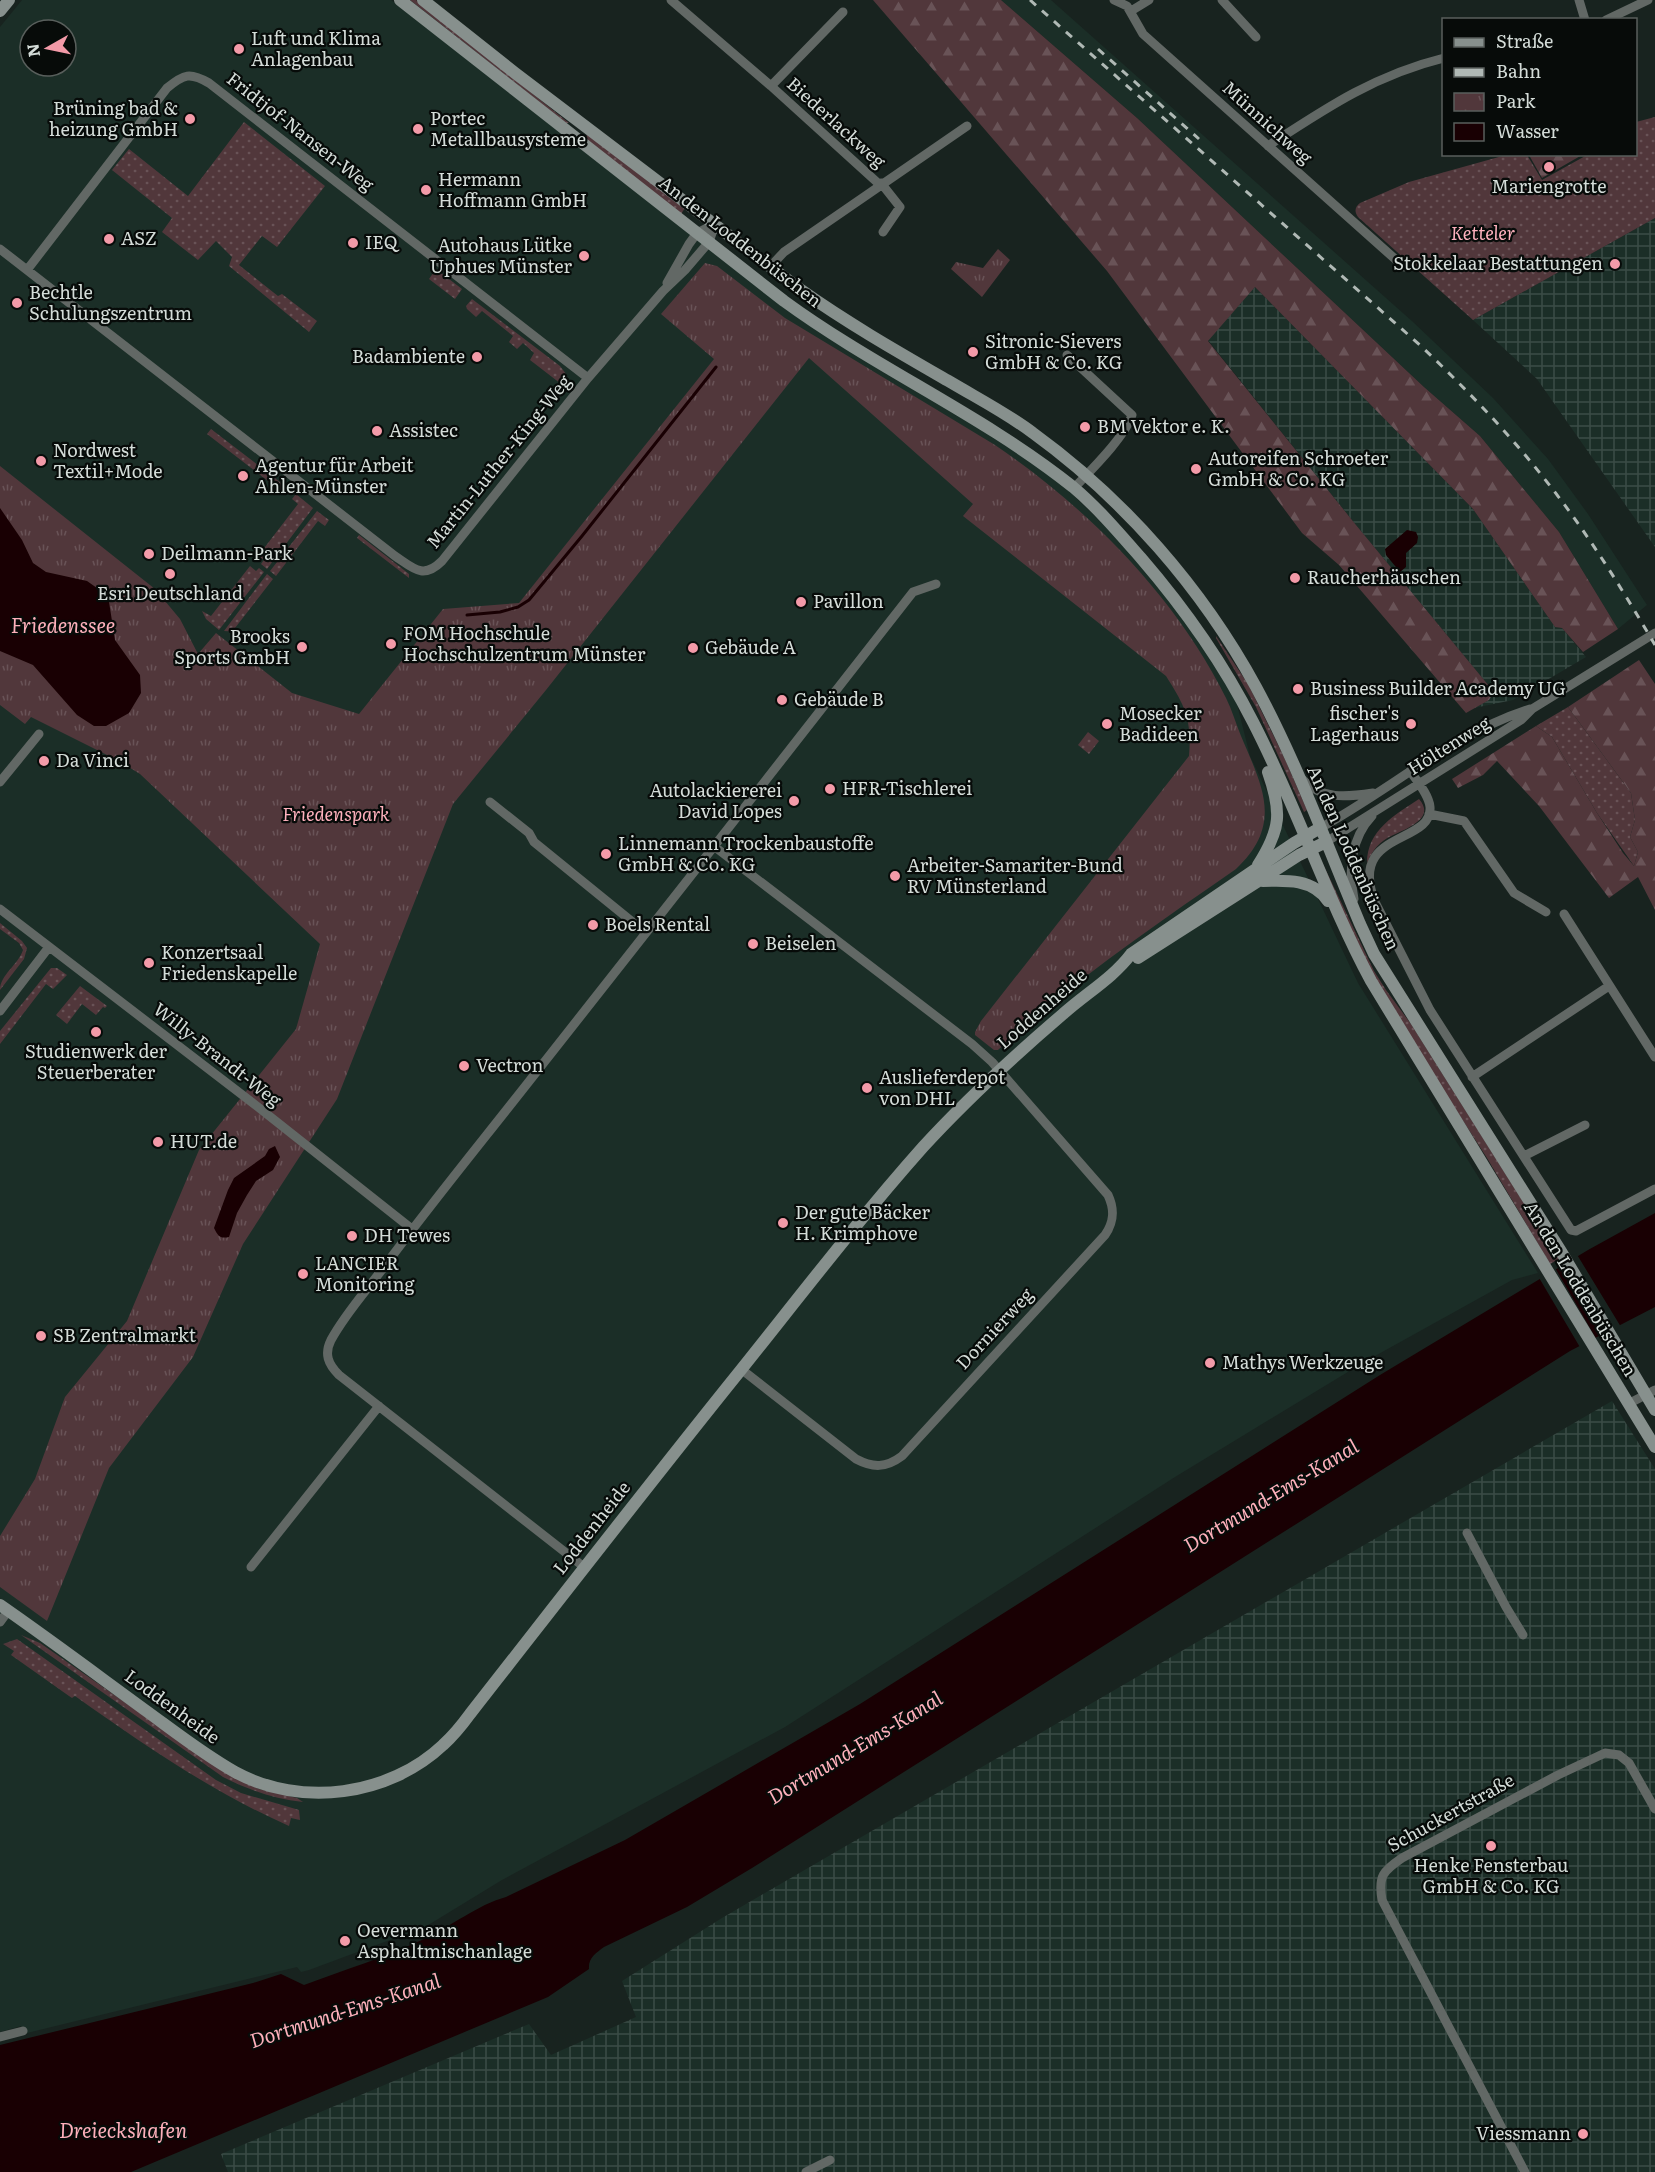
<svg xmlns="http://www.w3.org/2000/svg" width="1655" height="2172" font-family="Literata,serif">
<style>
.built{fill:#1b2e27;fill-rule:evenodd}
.industrial{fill:url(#industrial-grid)}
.grass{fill:url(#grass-dots)}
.forest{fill:url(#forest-firs)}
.park{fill:url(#park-tufts)}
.water{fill:#190003}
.pier{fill:#18231f}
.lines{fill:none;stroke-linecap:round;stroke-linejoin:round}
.stream{stroke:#190003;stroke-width:3}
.street{stroke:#626865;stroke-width:9}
.secondary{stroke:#87908d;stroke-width:12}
.rail{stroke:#b0b9b5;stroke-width:3;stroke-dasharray:8 8;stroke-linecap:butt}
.poi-dot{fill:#f39aa8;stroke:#070b09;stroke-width:2}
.labels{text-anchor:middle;stroke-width:4.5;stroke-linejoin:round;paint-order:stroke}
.poi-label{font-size:18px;fill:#d4dcd8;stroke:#070b09;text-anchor:start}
.street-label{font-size:18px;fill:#d4dcd8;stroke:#070b09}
.park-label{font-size:18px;font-style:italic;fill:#feb1bd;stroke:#070b09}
.water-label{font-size:20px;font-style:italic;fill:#fdb0bb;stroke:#070b09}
</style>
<defs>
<pattern id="industrial-grid" width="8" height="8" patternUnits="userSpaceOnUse" patternTransform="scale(1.5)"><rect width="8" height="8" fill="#1b2e27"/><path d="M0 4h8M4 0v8" fill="none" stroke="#3b4c46"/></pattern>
<pattern id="grass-dots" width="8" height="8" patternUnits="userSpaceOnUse" patternTransform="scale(1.5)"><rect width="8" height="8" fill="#51373b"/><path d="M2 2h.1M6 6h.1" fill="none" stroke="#695357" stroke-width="1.8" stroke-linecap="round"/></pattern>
<pattern id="forest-firs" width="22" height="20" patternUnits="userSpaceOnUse" patternTransform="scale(1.5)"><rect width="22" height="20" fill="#51373b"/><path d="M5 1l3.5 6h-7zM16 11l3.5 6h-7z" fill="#695357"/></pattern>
<pattern id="park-tufts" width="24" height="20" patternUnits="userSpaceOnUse" patternTransform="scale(1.5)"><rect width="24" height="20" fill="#51373b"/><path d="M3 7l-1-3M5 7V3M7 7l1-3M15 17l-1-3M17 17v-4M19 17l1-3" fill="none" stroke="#695357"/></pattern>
</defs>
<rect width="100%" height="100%" fill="#18231f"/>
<path class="built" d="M22,0H391L711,250L1009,444L1071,493L1117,538L1174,604L1236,700L1250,756L1358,983L1538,1273L1512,1280L1366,1361L1175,1477L785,1727L502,1880L425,1927L309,1970L301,1972L297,1967L23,2034L21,2026L0,2032V27ZM30,30H66V66H30Z
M1001,0H1051L1413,322L1493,398L1548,459L1588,514L1647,605L1618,629L1559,532L1480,436L1424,387L1137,118Z"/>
<path class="industrial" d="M1655,218V547L1537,379L1473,320Z
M1255,287L1473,509L1555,627L1562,628L1586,657L1513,700L1474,708L1489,700L1494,692L1356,525L1208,340Z
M1612,1401L1655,1469V2172H228L221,2154L529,2024L551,2055L636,2017L622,1981L722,1918Z"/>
<path class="grass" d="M410,0H416L569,123H566Z
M1655,117V218L1473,320L1358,217C1354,211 1355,207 1360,203L1409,182L1506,155H1527L1542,180L1587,155L1636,154V122Z
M244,122L325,186L277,247L262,236L239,265L278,296L282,294L317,321L309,332L229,266L232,257L216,241L198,260L162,232L172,218L112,170L129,149L188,196Z
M588,134L685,208L681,214L584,139Z
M436,269L462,289L455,299L429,279Z
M472,299L560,366L566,374L565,387L530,360L534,353L523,343L517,349L509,342L513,336L482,311L476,317L467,309L466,306Z
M211,429L289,489L285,494L207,434Z
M296,494L313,508L267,569L261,564L264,560L258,556L298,504L292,499Z
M317,511L329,520L325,526L318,521L276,576L270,571Z
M359,535L409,574V578L357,538Z
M250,566L256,571L259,568L264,572L219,630L206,619L202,611L211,616Z
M267,574L273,579L235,628L241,632L224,631Z
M1216,636L1248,684L1284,757L1307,810L1304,812L1256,707L1216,638Z
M1568,707L1631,793L1635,820L1630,837L1638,852L1634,866L1597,813L1552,737L1536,726Z
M1088,732L1099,741L1089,754L1078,745Z
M1419,799C1439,822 1396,831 1383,841C1375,847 1371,854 1367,863C1367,830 1395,815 1419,799Z
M1321,860L1374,971L1386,990L1411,1024L1559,1259L1550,1264L1487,1158L1402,1026L1357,945Z
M0,923L22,941L27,948L24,959L0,990C0,975 18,965 23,950L19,943L0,929Z
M51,968H57L67,975L53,989L46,984L0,1044V1031Z
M80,986L107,1006L105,1008L103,1007L96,1015L82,1004L67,1024L56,1015Z
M21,1635L40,1643L226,1773L259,1789L297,1798L303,1802C274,1799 249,1790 223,1777Z
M17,1639L216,1780L241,1793L299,1810L300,1820L291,1818L289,1826C212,1792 143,1744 75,1696L72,1698L69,1696L11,1655L14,1651L3,1644Z"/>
<path class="forest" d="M873,0H1001L1137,118L1424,387L1480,436L1559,532L1618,629L1583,652L1562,628L1555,627L1473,509L1255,287L1208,341L1356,525L1494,692L1489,700L1466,713L1339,565L1302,533L1107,271Z
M1529,155H1582L1542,178Z
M1639,660L1655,684V910L1638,877L1609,898L1539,806L1497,761L1483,775L1458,788L1452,779L1536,726L1552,737L1597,813L1623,853L1634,866L1638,852L1630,837L1635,820L1631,793L1568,707Z"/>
<path class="park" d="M998,249L1010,260L982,297L951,269L956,262L983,268Z
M705,263L717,266L785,318L995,445C1088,508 1176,597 1226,698C1232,710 1236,724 1241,736C1262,786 1284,824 1236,869C1154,926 1071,982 998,1050H994L975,1035V1032L981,1021L1189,756C1192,719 1185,706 1166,676L963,516L973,504L809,358L546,690L453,804L337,1099L243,1244L193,1357L109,1468L47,1621L0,1587V1536L35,1479L65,1397L127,1321L199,1150L296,1029L320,944L140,774L119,761L31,717L25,724L0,705V466L155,589L180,619L198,654L216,633L292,693L359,714L443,609L519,603L714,359L661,314Z"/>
<path class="water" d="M0,508L22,540L33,563L46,572L87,581L104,593L109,602L115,640L140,675L141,693L129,713L106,726H94L77,715L33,665L0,651Z
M1407,530L1416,532L1418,537L1417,543L1406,553V567L1400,572L1386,555L1385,549Z
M275,1146L280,1157L273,1170L256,1181L247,1195L237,1213L229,1237C220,1239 218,1236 214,1228L228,1190L234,1178L265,1156L269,1149Z
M1655,1213V1307L1570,1351L752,1868L687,1907L604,1947C596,1953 588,1958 589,1969L548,1997L131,2172H0V2045L253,1983L281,1974L304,1985C344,1970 386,1957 424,1939C452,1926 477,1905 506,1897L625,1840L860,1704L1380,1375L1588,1250Z"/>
<path class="pier" d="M1576,1253L1621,1327L1604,1336L1560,1263Z
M1554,1266L1597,1340L1581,1349L1538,1276Z"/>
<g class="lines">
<path class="stream" d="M467,615L500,612L518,607L529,600L582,536L716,367"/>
<path class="street" d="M671,0L771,86L879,184
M1114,0L1127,6L1143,34L1404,267
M1222,0L1256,37
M1579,0L1585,20
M1131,11L1149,0
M1606,20L1648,0
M771,86L843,12
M1268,146C1326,108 1375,75 1444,58
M881,183L900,207L883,232
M0,249L395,556C413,568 423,580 442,561L588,378L663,291L685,270L709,242L715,224
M770,267L784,252L967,126
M27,270L167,88C184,74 190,72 209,83L588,378
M667,283L689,244L697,233L715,224
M1067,355L1132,415C1125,437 1090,471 1074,488
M1410,771C1417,781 1429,795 1430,807C1433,845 1347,830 1375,902L1430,1010L1571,1230L1576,1231L1655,1189
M1302,779C1321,800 1347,797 1373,793
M0,782L39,734
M490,802L529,833L534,842L646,933
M1429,814L1464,821L1514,893L1546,912
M1320,828C1390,790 1452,734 1530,709
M1326,842L1521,720L1532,709L1655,633
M715,847L972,1044L992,1062L1108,1195C1115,1210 1114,1222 1105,1235L902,1456C886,1468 873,1468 856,1459L741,1369
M1354,899C1348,870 1351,838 1372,816
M0,909L258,1107L412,1229
M1564,914L1655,1057
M0,1011L49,947
M1472,1077L1609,986
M1524,1156L1585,1125
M1628,1404L1655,1390
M1467,1533L1506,1607L1523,1635
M251,1567L379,1406
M584,1567L339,1375C328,1364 324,1354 331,1340C345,1314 366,1291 384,1267C430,1205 479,1145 527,1084C656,920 785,757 913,592L936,584
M0,1622L8,1611
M0,2037L23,2031
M806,2172L830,2160
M1525,2172L1382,1900C1378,1876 1383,1871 1402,1858L1558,1775L1605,1753L1619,1755L1629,1763L1655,1809"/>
<path class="secondary" d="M400,0L784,301C877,369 983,415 1073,487C1098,508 1120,534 1141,558C1185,609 1223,663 1253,722C1297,807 1326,897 1371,981L1655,1447
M423,0L515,73L801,290C849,324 900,353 952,383C979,399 1008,414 1033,433C1124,499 1202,588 1256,687C1297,763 1327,845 1360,924L1374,954L1562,1253L1655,1410
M0,11L9,0
M1258,865C1281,829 1282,812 1268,772
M1263,881C1287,880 1313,879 1328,901
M1138,958L1299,855L1326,842
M0,1605C49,1639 97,1675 145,1710C174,1731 203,1754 235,1772C301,1808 389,1796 443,1745C453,1736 462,1725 470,1714C560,1599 649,1484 740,1371C800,1296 859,1219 923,1147C967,1099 1014,1056 1063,1014C1085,994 1113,978 1131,954L1294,843L1320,828"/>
<path class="rail" d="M1030,0L1421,346C1464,387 1506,430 1543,477C1585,529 1621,587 1655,645
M1098,49L1199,139"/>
</g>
<g class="poi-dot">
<circle cx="239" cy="49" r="6"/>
<circle cx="190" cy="119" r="6"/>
<circle cx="418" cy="129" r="6"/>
<circle cx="1549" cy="167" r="6"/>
<circle cx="426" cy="190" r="6"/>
<circle cx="109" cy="239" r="6"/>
<circle cx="353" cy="243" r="6"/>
<circle cx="584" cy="256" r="6"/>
<circle cx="1615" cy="264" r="6"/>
<circle cx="17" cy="303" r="6"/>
<circle cx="973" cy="352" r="6"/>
<circle cx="477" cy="357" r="6"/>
<circle cx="1085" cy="427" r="6"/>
<circle cx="377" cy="431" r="6"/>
<circle cx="41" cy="461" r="6"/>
<circle cx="1196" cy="469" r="6"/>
<circle cx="243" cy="476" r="6"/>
<circle cx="149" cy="554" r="6"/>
<circle cx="170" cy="574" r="6"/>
<circle cx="1295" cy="578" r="6"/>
<circle cx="801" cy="602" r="6"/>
<circle cx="391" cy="644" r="6"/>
<circle cx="302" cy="647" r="6"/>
<circle cx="693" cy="648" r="6"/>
<circle cx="1298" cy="689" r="6"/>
<circle cx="782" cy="700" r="6"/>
<circle cx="1107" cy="724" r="6"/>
<circle cx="1411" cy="724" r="6"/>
<circle cx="44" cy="761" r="6"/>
<circle cx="830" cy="789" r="6"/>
<circle cx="794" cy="801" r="6"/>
<circle cx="606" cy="854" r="6"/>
<circle cx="895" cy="876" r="6"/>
<circle cx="593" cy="925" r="6"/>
<circle cx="753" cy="944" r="6"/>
<circle cx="149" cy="963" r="6"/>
<circle cx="96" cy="1032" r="6"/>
<circle cx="464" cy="1066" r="6"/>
<circle cx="867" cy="1088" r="6"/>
<circle cx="158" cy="1142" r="6"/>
<circle cx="783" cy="1223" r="6"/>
<circle cx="352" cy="1236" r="6"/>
<circle cx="303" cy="1274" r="6"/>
<circle cx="41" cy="1336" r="6"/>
<circle cx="1210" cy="1363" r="6"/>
<circle cx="1491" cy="1846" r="6"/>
<circle cx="345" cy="1941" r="6"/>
<circle cx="1583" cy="2134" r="6"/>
</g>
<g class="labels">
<g class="poi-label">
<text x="251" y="45">Luft und Klima<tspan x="251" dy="21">Anlagenbau</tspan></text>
<text x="178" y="115" text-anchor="end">Brüning bad &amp;<tspan x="178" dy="21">heizung GmbH</tspan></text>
<text x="430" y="125">Portec<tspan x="430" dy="21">Metallbausysteme</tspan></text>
<text x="438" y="186">Hermann<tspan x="438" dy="21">Hoffmann GmbH</tspan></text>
<text x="1549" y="193" text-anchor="middle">Mariengrotte</text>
<text x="121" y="245">ASZ</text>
<text x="365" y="249">IEQ</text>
<text x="572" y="252" text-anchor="end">Autohaus Lütke<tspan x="572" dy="21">Uphues Münster</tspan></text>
<text x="1603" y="270" text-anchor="end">Stokkelaar Bestattungen</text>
<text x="29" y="299">Bechtle<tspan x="29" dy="21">Schulungszentrum</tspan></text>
<text x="985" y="348">Sitronic-Sievers<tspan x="985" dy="21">GmbH &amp; Co. KG</tspan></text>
<text x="465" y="363" text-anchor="end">Badambiente</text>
<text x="1097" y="433">BM Vektor e. K.</text>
<text x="389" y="437">Assistec</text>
<text x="53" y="457">Nordwest<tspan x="53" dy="21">Textil+Mode</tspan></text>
<text x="1208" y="465">Autoreifen Schroeter<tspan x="1208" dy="21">GmbH &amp; Co. KG</tspan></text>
<text x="255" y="472">Agentur für Arbeit<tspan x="255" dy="21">Ahlen-Münster</tspan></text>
<text x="161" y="560">Deilmann-Park</text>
<text x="1307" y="584">Raucherhäuschen</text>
<text x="170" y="600" text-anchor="middle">Esri Deutschland</text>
<text x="813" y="608">Pavillon</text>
<text x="403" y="640">FOM Hochschule<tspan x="403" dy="21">Hochschulzentrum Münster</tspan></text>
<text x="290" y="643" text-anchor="end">Brooks<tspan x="290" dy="21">Sports GmbH</tspan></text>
<text x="705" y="654">Gebäude A</text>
<text x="1310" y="695">Business Builder Academy UG</text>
<text x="794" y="706">Gebäude B</text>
<text x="1119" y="720">Mosecker<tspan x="1119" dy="21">Badideen</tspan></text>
<text x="1399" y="720" text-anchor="end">fischer's<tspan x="1399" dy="21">Lagerhaus</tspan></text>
<text x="56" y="767">Da Vinci</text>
<text x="842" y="795">HFR-Tischlerei</text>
<text x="782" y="797" text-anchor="end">Autolackiererei<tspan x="782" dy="21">David Lopes</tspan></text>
<text x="618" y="850">Linnemann Trockenbaustoffe<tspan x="618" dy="21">GmbH &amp; Co. KG</tspan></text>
<text x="907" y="872">Arbeiter-Samariter-Bund<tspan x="907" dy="21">RV Münsterland</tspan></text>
<text x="605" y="931">Boels Rental</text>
<text x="765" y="950">Beiselen</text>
<text x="161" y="959">Konzertsaal<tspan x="161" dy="21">Friedenskapelle</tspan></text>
<text x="96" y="1058" text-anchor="middle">Studienwerk der<tspan x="96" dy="21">Steuerberater</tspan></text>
<text x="476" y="1072">Vectron</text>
<text x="879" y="1084">Auslieferdepot<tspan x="879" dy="21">von DHL</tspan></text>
<text x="170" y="1148">HUT.de</text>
<text x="795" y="1219">Der gute Bäcker<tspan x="795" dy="21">H. Krimphove</tspan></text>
<text x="364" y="1242">DH Tewes</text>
<text x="315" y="1270">LANCIER<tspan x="315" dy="21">Monitoring</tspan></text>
<text x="53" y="1342">SB Zentralmarkt</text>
<text x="1222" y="1369">Mathys Werkzeuge</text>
<text x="1491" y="1872" text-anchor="middle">Henke Fensterbau<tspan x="1491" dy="21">GmbH &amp; Co. KG</tspan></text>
<text x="357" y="1937">Oevermann<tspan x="357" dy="21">Asphaltmischanlage</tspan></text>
<text x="1571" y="2140" text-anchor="end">Viessmann</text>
</g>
<g class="street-label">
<text transform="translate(836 123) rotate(42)" y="6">Biederlackweg</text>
<text transform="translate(1267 123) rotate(42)" y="6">Münnichweg</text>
<text transform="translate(300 132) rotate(38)" y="6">Fridtjof-Nansen-Weg</text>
<text transform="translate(740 242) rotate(38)" y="6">An den Loddenbüschen</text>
<text transform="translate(499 462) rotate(-51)" y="6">Martin-Luther-King-Weg</text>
<text transform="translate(1449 746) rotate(-32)" y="6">Höltenweg</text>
<text transform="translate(1353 858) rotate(66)" y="6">An den Loddenbüschen</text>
<text transform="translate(1042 1009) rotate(-41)" y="6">Loddenheide</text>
<text transform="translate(217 1055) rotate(38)" y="6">Willy-Brandt-Weg</text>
<text transform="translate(1580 1289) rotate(59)" y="6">An den Loddenbüschen</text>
<text transform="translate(995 1329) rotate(-47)" y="6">Dornierweg</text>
<text transform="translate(592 1528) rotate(-52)" y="6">Loddenheide</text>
<text transform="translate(172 1707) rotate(36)" y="6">Loddenheide</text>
<text transform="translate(1451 1813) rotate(-29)" y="6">Schuckertstraße</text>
</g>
<g class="park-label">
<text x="1483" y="240">Ketteler</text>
<text x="336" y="821">Friedenspark</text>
</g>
<g class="water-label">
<text x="63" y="633">Friedenssee</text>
<text transform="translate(1271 1496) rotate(-31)" y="7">Dortmund-Ems-Kanal</text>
<text transform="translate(855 1748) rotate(-31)" y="7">Dortmund-Ems-Kanal</text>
<text transform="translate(345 2011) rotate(-18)" y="7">Dortmund-Ems-Kanal</text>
<text x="123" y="2138">Dreieckshafen</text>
</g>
</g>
<rect x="1442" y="18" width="195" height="138" fill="#070b09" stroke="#595f5c" stroke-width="1.5"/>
<rect x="1454" y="38" width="30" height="9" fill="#87908d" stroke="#595f5c" stroke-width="1.5"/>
<text x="1496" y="48" font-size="18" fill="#d4dcd8">Straße</text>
<rect x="1454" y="68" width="30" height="9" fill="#b0b9b5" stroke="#595f5c" stroke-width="1.5"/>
<text x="1496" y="78" font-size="18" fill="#d4dcd8">Bahn</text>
<rect x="1454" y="93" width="30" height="18" fill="url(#park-tufts)" stroke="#595f5c" stroke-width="1.5"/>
<text x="1496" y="108" font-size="18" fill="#d4dcd8">Park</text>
<rect x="1454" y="123" width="30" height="18" fill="#190003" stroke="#595f5c" stroke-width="1.5"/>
<text x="1496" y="138" font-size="18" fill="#d4dcd8">Wasser</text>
<g transform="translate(48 48) rotate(261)"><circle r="28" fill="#070b09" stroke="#595f5c" stroke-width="1.5"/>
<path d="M0-4.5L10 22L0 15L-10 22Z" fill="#f39aa8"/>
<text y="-9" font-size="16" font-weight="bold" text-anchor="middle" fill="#d4dcd8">N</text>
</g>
</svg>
